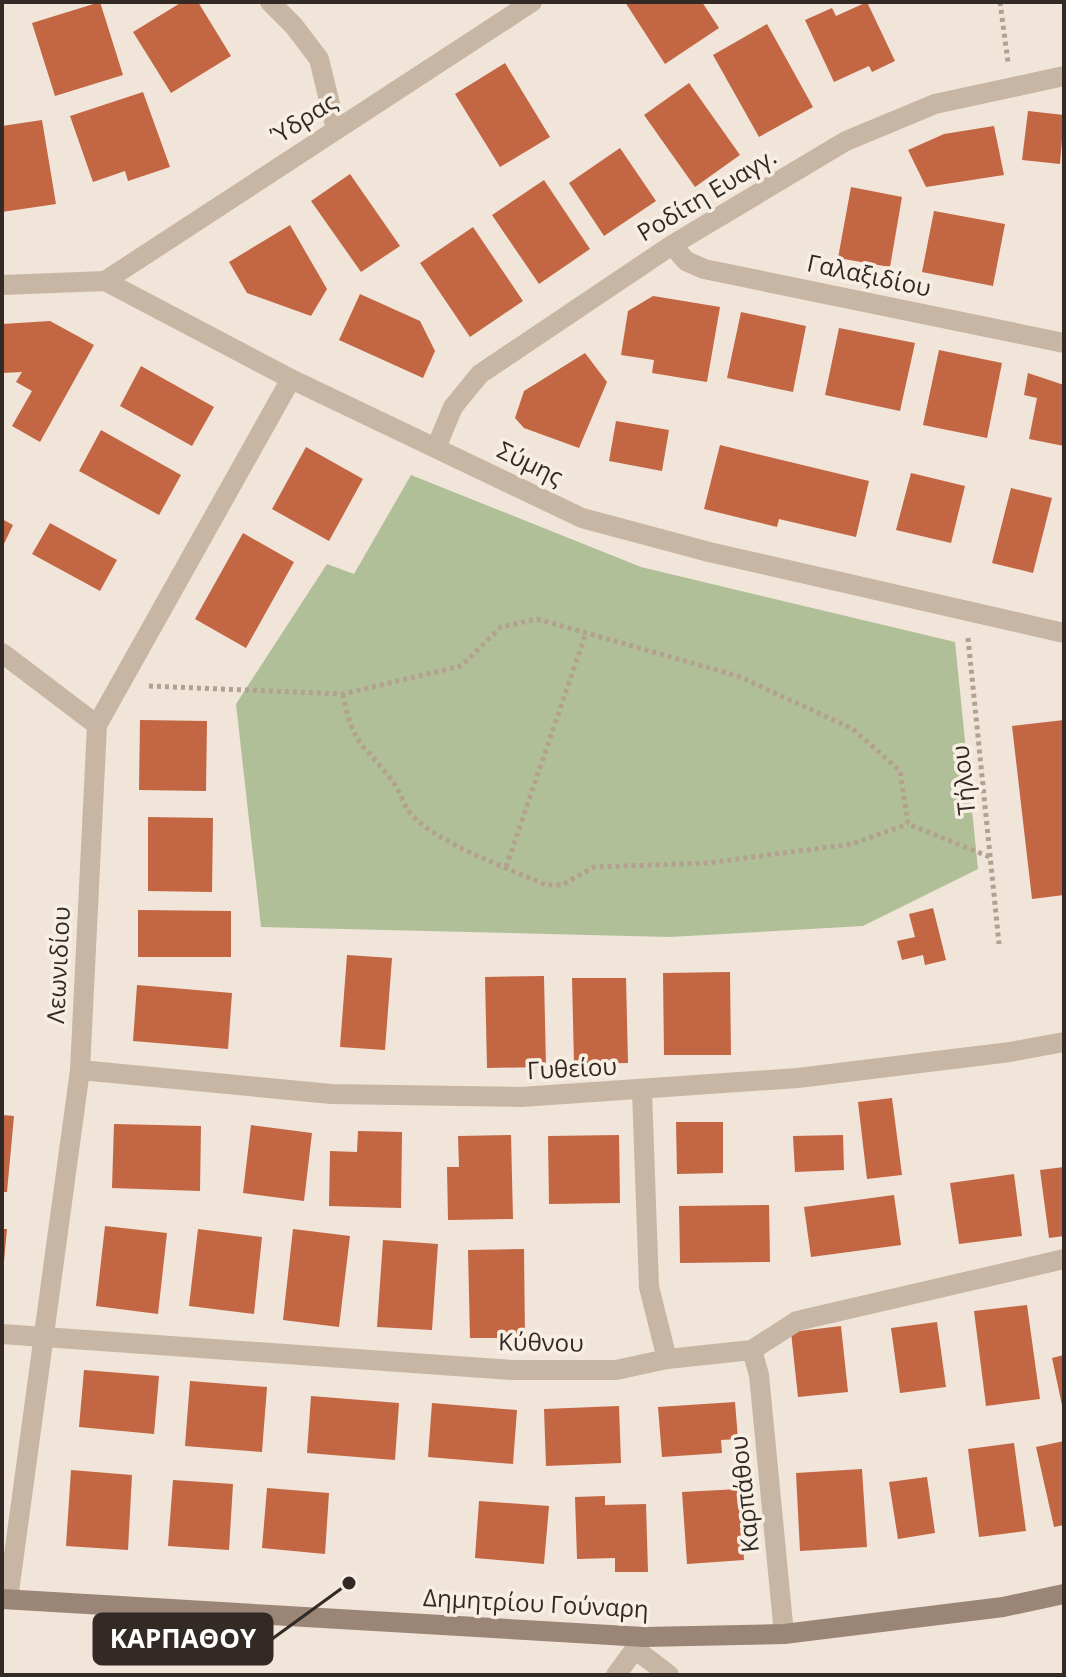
<svg xmlns="http://www.w3.org/2000/svg" width="1066" height="1677" font-family="'Open Sans',sans-serif">
<style>
.green{fill:#b1bf99}
.building{fill:#c36643}
.lines{fill:none;stroke-linecap:round;stroke-linejoin:round}
.path{stroke:#b3a08f;stroke-width:5;stroke-dasharray:4 4;stroke-linecap:butt}
.minor{stroke:#c8b6a4;stroke-width:20}
.tertiary{stroke:#c8b6a4;stroke-width:20}
.secondary{stroke:#9b8576;stroke-width:20}
.labels{text-anchor:middle;stroke-width:7;stroke-linejoin:round;paint-order:stroke}
.street-label{font-size:24px;fill:#332a26;stroke:#f8efe4}
.leader{fill:none;stroke:#332a26;stroke-width:3}
.callout-dot{fill:#332a26;stroke:#f8efe4;stroke-width:3}
.callout{fill:#332a26;stroke:#332a26;stroke-width:3}
.callout-label{font-size:26px;text-anchor:middle;font-weight:bold;fill:#fff}
</style>
<rect width="100%" height="100%" fill="#f0e5d8"/>
<path class="green" d="M411,475L641,567L955,642L978,869L863,926L670,937L261,927L236,704L327,564L354,574Z"/>
<path class="building" d="M100,2L123,75L55,96L32,23Z
M182,2H198L231,56L171,93L133,32Z
M625,2H702L719,28L665,64Z
M867,2L895,61L872,72L869,66L834,82L805,20L832,8L836,16Z
M767,24L813,107L759,137L713,55Z
M505,63L550,137L500,167L455,94Z
M689,83L740,155L695,187L644,115Z
M143,92L170,167L128,181L125,171L93,182L70,116Z
M1028,111L1064,115L1060,164L1022,160Z
M42,120L56,204L2,212V126Z
M994,126L1004,175L926,187L908,150L944,134Z
M620,148L656,201L604,236L569,183Z
M350,174L400,246L361,272L311,201Z
M544,180L590,249L539,284L492,215Z
M851,187L902,197L890,267L838,258Z
M934,211L1005,224L993,286L922,272Z
M290,225L327,289L311,316L247,293L229,262Z
M473,227L523,301L470,337L420,263Z
M360,294L420,321L435,351L423,378L339,340Z
M653,296L720,307L707,382L652,373L654,360L621,355L628,311Z
M741,312L806,326L793,392L727,378Z
M50,321L94,345L40,442L12,426L32,391L16,382L22,372L2,373V324Z
M839,328L915,343L900,411L825,395Z
M939,350L1002,363L987,438L923,425Z
M585,353L607,382L579,448L524,428L515,418L524,391Z
M141,366L214,407L192,446L120,406Z
M1028,373L1064,385V446L1029,439L1037,398L1024,395Z
M616,421L669,430L662,471L609,461Z
M101,430L181,475L159,515L79,471Z
M720,445L869,481L856,537L779,519L777,527L704,509Z
M306,447L363,479L329,541L272,509Z
M911,473L965,486L951,543L896,530Z
M1011,488L1052,498L1033,573L992,563Z
M2,519L13,525L2,548Z
M50,523L117,560L100,591L32,554Z
M243,533L294,562L246,648L195,619Z
M140,720L207,721L206,791L139,790Z
M1064,720V895L1032,899L1012,726Z
M148,817L213,818L212,892L148,891Z
M933,908L946,960L925,965L923,955L902,960L897,941L915,937L909,914Z
M138,910L231,911V957H138Z
M347,955L392,958L385,1050L340,1047Z
M730,972L731,1055H664L663,973Z
M544,976L546,1067L487,1068L485,977Z
M572,978H626L628,1063L574,1064Z
M137,985L232,993L228,1049L133,1041Z
M892,1098L902,1175L867,1179L858,1102Z
M2,1115L14,1116L7,1192H2Z
M676,1122H723V1173L677,1174Z
M114,1124L201,1126L200,1191L112,1188Z
M251,1125L312,1133L304,1201L243,1193Z
M358,1131L402,1132L401,1208L329,1206L330,1151L357,1152Z
M511,1135L513,1219L448,1220L447,1167H459L458,1136Z
M619,1135L620,1203L549,1204L548,1136Z
M843,1135L844,1170L795,1172L793,1136Z
M1064,1167V1236L1049,1238L1040,1170Z
M1014,1174L1022,1236L959,1244L950,1183Z
M894,1195L901,1245L811,1257L804,1207Z
M769,1205L770,1262L680,1263L679,1206Z
M105,1226L167,1233L158,1314L96,1306Z
M2,1229H7L4,1261H2Z
M198,1229L262,1237L254,1314L189,1306Z
M293,1229L350,1236L339,1327L283,1320Z
M383,1240L438,1244L432,1330L377,1327Z
M524,1249L525,1338H470L468,1250Z
M1027,1305L1040,1399L986,1406L974,1311Z
M937,1322L946,1387L900,1393L891,1328Z
M841,1326L848,1392L798,1397L791,1332Z
M1064,1355V1410H1063L1052,1358Z
M84,1370L159,1376L154,1434L79,1427Z
M190,1381L267,1387L262,1452L185,1446Z
M311,1396L399,1403L395,1460L307,1453Z
M735,1402L738,1439L721,1440L722,1453L662,1457L658,1407Z
M432,1403L517,1410L513,1464L428,1457Z
M619,1406L621,1463L546,1466L544,1409Z
M1064,1441V1525L1054,1527L1036,1447Z
M1014,1443L1026,1531L979,1537L968,1449Z
M862,1469L867,1547L800,1551L796,1473Z
M71,1470L132,1475L128,1550L66,1546Z
M927,1477L935,1533L898,1539L889,1482Z
M173,1480L233,1484L229,1550L168,1546Z
M267,1488L329,1493L325,1554L262,1548Z
M739,1489L744,1560L687,1564L682,1492Z
M605,1496V1505L646,1504L648,1572H615V1558L577,1559L575,1497Z
M479,1501L549,1506L544,1564L475,1558Z"/>
<g class="lines">
<path class="path" d="M1000,2L1008,62
M968,638L999,944
M149,686L343,694L461,666L501,627L537,619L738,676L853,729L900,771L908,824L990,857
M343,694C353,748 364,743 393,782C401,792 403,805 411,814C436,843 510,869 546,885H562L594,867L707,863L852,844L908,824
M506,867L586,633"/>
<path class="minor" d="M270,2L294,26L319,59L336,129
M672,245L686,261L704,269L1064,343
M105,281L532,2
M436,448L453,407L480,374L672,245L846,141L935,104L1064,76
M2,653L97,725
M80,1070L331,1094L521,1097L798,1078L1010,1052L1064,1042
M642,1091L649,1287L667,1359
M2,1334L512,1370H616L667,1359L752,1350L797,1321L1064,1259
M752,1350L759,1375L784,1634
M8,1599L80,1070L97,725L291,379
M635,1649L669,1675
M616,1675L644,1637"/>
<path class="tertiary" d="M2,285L105,281L291,379L582,518L709,552L1064,633"/>
<path class="secondary" d="M2,1599L644,1637L784,1634L1003,1607L1064,1594"/>
</g>
<g class="labels">
<g class="street-label">
<text transform="translate(304 119) rotate(-33)" y="8">Ύδρας</text>
<text transform="translate(707 195) rotate(-31)" y="8">Ροδίτη Ευαγγ.</text>
<text transform="translate(869 276) rotate(12)" y="8">Γαλαξιδίου</text>
<text transform="translate(530 464) rotate(26)" y="8">Σύμης</text>
<text transform="translate(964 780) rotate(-96)" y="8">Τήλου</text>
<text transform="translate(59 965) rotate(-87)" y="8">Λεωνιδίου</text>
<text transform="translate(572 1069) rotate(-3)" y="8">Γυθείου</text>
<text transform="translate(541 1343) rotate(1)" y="8">Κύθνου</text>
<text transform="translate(745 1494) rotate(-96)" y="8">Καρπάθου</text>
<text transform="translate(536 1604) rotate(3)" y="8">Δημητρίου Γούναρη</text>
</g>
</g>
<path class="leader" d="M349 1583L272 1639"/>
<circle class="callout-dot" cx="349" cy="1583" r="8"/>
<rect class="callout" x="94" y="1614" width="178" height="50" rx="8"/>
<g class="callout-label">
<text x="183" y="1648">ΚΑΡΠΑΘΟΥ</text>
</g>
<rect width="1066" height="1677" fill="none" stroke="#332a26" stroke-width="8"/>
</svg>
